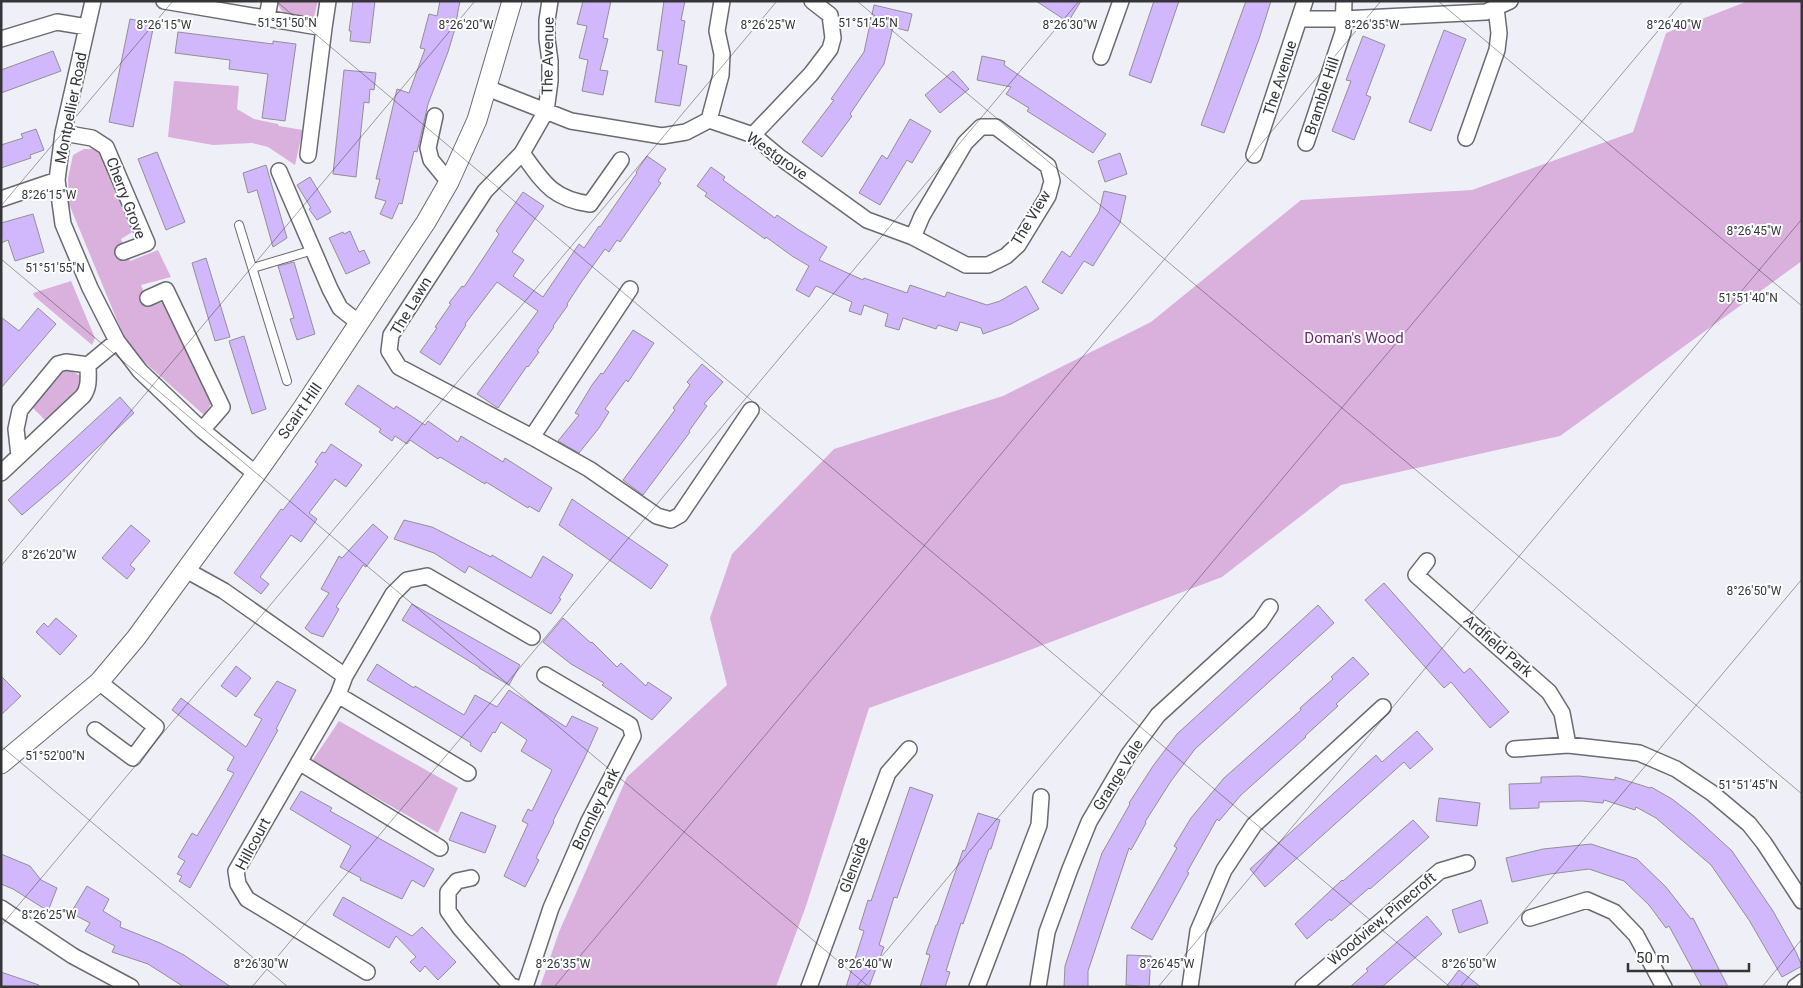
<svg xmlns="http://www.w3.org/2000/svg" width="1803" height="988" font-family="Roboto,sans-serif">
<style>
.green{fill:#dab1dd}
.building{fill:#d1b7fb;stroke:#929096}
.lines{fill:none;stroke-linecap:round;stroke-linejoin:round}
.service-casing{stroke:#6a6b71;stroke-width:10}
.minor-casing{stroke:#6a6b71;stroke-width:18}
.tertiary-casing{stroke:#6a6b71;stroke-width:21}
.service{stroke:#fff;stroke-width:8}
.minor{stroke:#fff;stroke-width:15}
.tertiary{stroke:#fff;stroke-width:19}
.ticks{fill:none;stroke:#353538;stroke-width:1;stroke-opacity:0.45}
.labels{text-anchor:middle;stroke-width:4;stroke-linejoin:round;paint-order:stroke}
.street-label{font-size:15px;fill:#353538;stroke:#fdfeff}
.park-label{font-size:15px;fill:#682b6e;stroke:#fdfeff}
.ticks-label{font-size:12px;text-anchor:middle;fill:#353538;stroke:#fdfeff;stroke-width:4;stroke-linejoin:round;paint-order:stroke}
</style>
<rect width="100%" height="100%" fill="#eff0f7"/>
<path class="green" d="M276,1H318L314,17L285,13L281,10Z
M1748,1H1802V261L1560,436L1341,485L1222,577L1009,658L869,708L806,906L776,987H540L559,932L627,777L727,685L710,618L732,554L834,449L1003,396L1151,322L1301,200L1472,190L1633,132L1666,33Z
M174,81L239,86L237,109L254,119L278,124L279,126L303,130L295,165L268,147L252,143L213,145L168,137Z
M84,149H92L100,152L134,231L121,239L130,261L158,250L171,277L141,285L149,305L165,302L213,401L204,415L142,360L124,337L69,204L68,178L73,155Z
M71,281L95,338L92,345L34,296L33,293Z
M67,369L79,375L83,381L80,387L47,422L32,407L61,371Z
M339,721L458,788L438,833L312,761Z"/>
<path class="building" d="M353,1H375L370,43L350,41L351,31H349Z
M440,1H460L456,22H457L448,52L428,104L417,152L414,151L402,204L399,203L392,219L380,214L386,201L375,198L380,179H376L397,89L409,93L425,49L420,48L429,14L437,16Z
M583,1H611L603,38L608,39L600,70L608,71L603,95L582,91L588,60L579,58L587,26L577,24Z
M664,1H685L681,20L685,21L678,64L687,66L680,106L655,102L663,51L657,50Z
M1036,1H1081L1068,22Z
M1154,1H1179L1151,83L1129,75Z
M1246,1H1271L1259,39L1224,133L1201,125Z
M874,5L912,14L908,31L893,27L884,64L850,114L852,116L822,157L802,142L834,100L831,99L864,52Z
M130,19L154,24L133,127L109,122Z
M1444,30L1466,39L1431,131L1409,122Z
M178,32L273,44V41L296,44L285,121L262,118L268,74L229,69L230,60L175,53Z
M1363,36L1385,45L1366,95L1371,97L1354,140L1332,131L1351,81L1346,80Z
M53,51L61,71L1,93V70Z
M982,56L1005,61L1004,65L1106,134L1093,153L1027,111L1029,108L1006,94L1011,87L977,80Z
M344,70L376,73L374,90L370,89L369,103L364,102L356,177L333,174Z
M953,71L969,89L940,113L925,95Z
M910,119L931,131L912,163L907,160L880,205L859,193L882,155L887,159Z
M36,129L44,150L30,155L31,158L1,168V145L23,138L21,134Z
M157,152L185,222L166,230L138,159Z
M1120,153L1127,174L1105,182L1098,161Z
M647,156L666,169L658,181L661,183L620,242L617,240L609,252L605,249L582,281L567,304L568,305L553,326L554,327L537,351L539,352L528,367L527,366L498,408L477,394L538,311L497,282L465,324L466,325L440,365L420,352L437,328L435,327L451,304L449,303L462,286L464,287L484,257L499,234L496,231L523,192L544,206L512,252L524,260L513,276L543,297L579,244L584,248L599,226L600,227L637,173L636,172Z
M266,165L287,238L273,247L257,190L248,193L243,173Z
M711,167L725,177L723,180L775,218L777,215L799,230L827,247L819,260L863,280L864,278L907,293L910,285L945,297L947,292L987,305L1000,301L1026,286L1039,309L1011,324L983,334L981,328L960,322L957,331L938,325L936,329L903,318L899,330L885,326L888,314L864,305L861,315L849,311L852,302L816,286L809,297L796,290L809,266L792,256L766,237L765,239L705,196L707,193L697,186Z
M310,177L331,212L317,220L309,209L311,208L297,185Z
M1104,191L1126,196L1120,223L1093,266L1084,261L1062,294L1042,282L1062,251L1070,257L1099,212Z
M33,214L44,252L15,261L8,240L1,243V223Z
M350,231L359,252L364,250L370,263L346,274L329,238L343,232L344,234Z
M206,258L230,337L215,341L192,263Z
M294,262L315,334L297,340L290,319L294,318L278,266Z
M38,308L56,324L1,388V317L19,331Z
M633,330L654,343L628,382L626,380L605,409L609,412L599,428L579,453L558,441L579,415L575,413L592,385L601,373L603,374Z
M244,336L266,409L252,414L229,341Z
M702,364L723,382L704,404L707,406L689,431L690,432L643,495L623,480L675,410L673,408L690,385L687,382Z
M358,385L394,409L396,406L425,425L428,421L458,442L461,436L503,462L505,458L552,488L539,512L529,506L528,508L486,482L485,484L440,457L438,459L410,440L407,444L395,436L392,441L379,432L381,429L345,404Z
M120,397L134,413L62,481L22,515L8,500Z
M331,444L362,465L346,487L335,479L309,513L317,519L301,542L291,535L260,577L269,584L261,594L234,573L281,509L283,510L309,476L318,464L315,462L322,452L325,453Z
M572,499L668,565L651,589L559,525Z
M404,520L432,527L491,557L492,555L531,578L543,556L573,575L559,598L561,599L551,614L469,566L465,573L434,553L394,539Z
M373,524L388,537L366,567L363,565L336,607L339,609L323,637L311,633L305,628L329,593L321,589L339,556L342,558Z
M131,525L150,541L130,565L135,569L127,579L102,558Z
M1384,583L1464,673L1470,668L1509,712L1490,728L1451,682L1444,688L1365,600Z
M412,604L520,665L509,685L479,668V667L402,620Z
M1318,605L1334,623L1195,749L1171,781L1145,822L1146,823L1131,850L1129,848L1088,971V987H1064L1065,966L1102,853L1130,804L1129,803L1153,766L1177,734Z
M56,618L77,636L60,655L36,632L44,623L48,627Z
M563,618L591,643L592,642L617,667L621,663L646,686L648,682L672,698L652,720L602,685L604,683L571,664L543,642Z
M1353,657L1369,674L1336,704L1338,706L1305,736L1306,737L1241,795L1219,821L1217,819L1187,872L1189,873L1152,940L1131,928L1177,848L1174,846L1191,818L1224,778L1301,710L1300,708L1333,679L1331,677Z
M377,664L414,688L415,686L464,715L475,695L497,707L509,690L566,727L572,716L598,728L584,759L553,821L554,822L536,858L539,860L525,887L504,876L528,824L522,821L528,809L532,811L552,770L521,751L527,740L501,722L495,733L493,732L481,752L470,745L471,743L367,680Z
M236,666L251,678L236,697L221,686Z
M1,676L21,696L1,715Z
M277,681L296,690L276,729L278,730L190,888L179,881L182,876L177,874L185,861L178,857L192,833L197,836L221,796L234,773L227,770L234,757L172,710L181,698L246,747L262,719L254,715Z
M1417,731L1433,749L1410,769L1404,762L1265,887L1250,869L1376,755L1382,762Z
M1579,776L1615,780V777L1650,788L1651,787L1672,799L1694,816L1732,851L1773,911L1796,952L1802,966L1782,977L1749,920L1711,865L1656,818L1636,807L1635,810L1604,800L1603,803L1582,801L1539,802V808L1510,809L1509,784L1541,783V777Z
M910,787L933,795L897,898L894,897L879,945L884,947L869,987H846L864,931L859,929L868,900L871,901Z
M301,791L332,808L330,811L434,869L424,887L412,880L402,899L360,880L361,878L340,867L351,846L290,809Z
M1439,798L1480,803L1477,826L1436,821Z
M461,812L496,826L485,853L449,840Z
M978,813L1000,820L991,849H989L963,924L961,923L946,971L950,972L945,987H920L930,955L926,954L936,925H937L963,850L965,851Z
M1413,820L1429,837L1370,889L1369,888L1331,921L1330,919L1307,939L1295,924L1342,880L1343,881Z
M1591,844L1637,859L1666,887L1691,919L1693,918L1728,987H1702L1669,926L1666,928L1649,905L1624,881L1589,869L1550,874L1512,882L1506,858L1543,849Z
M1,854L30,866L41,880L57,888L48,911L13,889L1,884Z
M87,886L109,899L103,911L121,922L120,927L160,943L184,955L231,987H184L148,964L112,952L115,946L85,931L90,923L75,915L76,913L72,911Z
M343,897L412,936L422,927L456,962L438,980L425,966L420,972L410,962L416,957L396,936L389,948L333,915Z
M1481,900L1488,923L1459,933L1452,910Z
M1427,916L1442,934L1382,987H1350L1368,971L1366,969Z
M1127,955L1151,956L1149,987L1126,985Z
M1459,970L1481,987H1446Z
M1,972L39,985V987H1Z"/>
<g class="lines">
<defs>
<path id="service" d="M239,225L287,381
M253,268L313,250"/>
<path id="minor" d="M93,1L63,133L57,180L63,224L90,288L117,341L140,371L202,430L256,474
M164,1L324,28L308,155
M550,1L547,20V39L550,61V81L546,111L522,153L485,191L391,335L389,351L399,367L532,437L589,469L657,516L671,520L680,515L751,410
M267,17L270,1
M1300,19H1343L1486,12L1510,1
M324,28L328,1
M1,39L57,22L87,27
M1101,57L1121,1
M487,88L571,121L662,136L686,132L709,120L753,135L778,156L867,220L913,237
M435,116L428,148L431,160L449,182
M709,120L721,75L722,54L717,31L722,1
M981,127H996L1048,166L1052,181L1048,196L1018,245L1006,256L988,265H966L913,237L922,216L965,143Z
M63,133L92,138L106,147L147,243L123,252
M753,135L811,74L830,49L833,38L830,15L812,1
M1466,138L1497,50L1499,33L1496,8
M1306,143L1343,32L1344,1
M522,153C543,182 552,199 590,204L621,160
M1254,155L1305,1
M279,171L330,289L340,308L359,323
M1,199L57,180
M148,298L166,290L222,407L202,430
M88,365L117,341
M532,437L630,289
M1,473L83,396C90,386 88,377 88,365L66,362L58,364L20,410L16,429L19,456
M1427,561L1416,575L1549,692L1562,713L1568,745
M186,570L224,591L345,676L338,695L236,871L238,884L247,899L367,972
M345,676L393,594L407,580L427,576L532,637
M338,695L468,773
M95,730L133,758L156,727L99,682
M1514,749L1568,745L1639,753L1676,769L1712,793L1749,824L1764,843L1802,901
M299,762L440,848
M471,878L457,881L448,892V911L460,928L511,986L515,987
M1,908L73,956L131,987
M1530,918L1587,900L1614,912L1636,935L1664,987
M525,987L551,908L588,823L633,736L630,725L545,675
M809,987L888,773L909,749
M977,987L1039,825L1041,797
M1038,987L1047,932L1070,869L1089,822L1129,754L1158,715L1260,622L1270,607
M1190,987L1198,931L1224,870L1254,825L1383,707
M1303,987L1440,871L1467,863
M1795,987L1802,982"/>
<path id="tertiary" d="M1,764L99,682L136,638L256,474L302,409L426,222L449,182L477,120L512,1"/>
</defs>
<use href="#service" class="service-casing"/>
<use href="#minor" class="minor-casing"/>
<use href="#tertiary" class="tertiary-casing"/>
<use href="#service" class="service"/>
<use href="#minor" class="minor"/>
<use href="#tertiary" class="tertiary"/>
</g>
<path class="ticks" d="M276,1L1450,987M857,1L1802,794M1438,1L1802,306M1,206L173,1M1,259L869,987M1,566L475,1M1,746L288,987M1,926L777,1M252,987L1079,1M554,987L1381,1M856,987L1683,1M1158,987L1802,219M1460,987L1802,579M1762,987L1802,939"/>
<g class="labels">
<g class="street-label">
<text transform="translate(548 56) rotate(-89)" y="5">The Avenue</text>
<text transform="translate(1280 78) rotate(-72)" y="5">The Avenue</text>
<text transform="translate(1322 96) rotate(-72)" y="5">Bramble Hill</text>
<text transform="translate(71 108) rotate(-79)" y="5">Montpellier Road</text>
<text transform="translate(777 156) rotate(35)" y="5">Westgrove</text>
<text transform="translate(126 198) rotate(69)" y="5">Cherry Grove</text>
<text transform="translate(1031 218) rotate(-59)" y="5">The View</text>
<text transform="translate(411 306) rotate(-59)" y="5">The Lawn</text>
<text transform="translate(300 411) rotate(-55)" y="5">Scairt Hill</text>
<text transform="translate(1498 646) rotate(41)" y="5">Ardfield Park</text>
<text transform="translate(1118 775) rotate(-58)" y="5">Grange Vale</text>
<text transform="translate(596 809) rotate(-64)" y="5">Bromley Park</text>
<text transform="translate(253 844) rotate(-62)" y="5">Hillcourt</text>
<text transform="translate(854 865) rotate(-70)" y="5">Glenside</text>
<text transform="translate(1382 919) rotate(-40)" y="5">Woodview, Pinecroft</text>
</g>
<g class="park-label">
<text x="1354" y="343">Doman's Wood</text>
</g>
</g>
<g class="ticks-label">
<text x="287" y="27">51°51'50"N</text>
<text x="868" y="27">51°51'45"N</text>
<text x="164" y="29">8°26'15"W</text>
<text x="466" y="29">8°26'20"W</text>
<text x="768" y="29">8°26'25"W</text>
<text x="1070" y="29">8°26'30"W</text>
<text x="1372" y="29">8°26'35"W</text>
<text x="1674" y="29">8°26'40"W</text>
<text x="49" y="199">8°26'15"W</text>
<text x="1754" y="235">8°26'45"W</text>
<text x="55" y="272">51°51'55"N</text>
<text x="1748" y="302">51°51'40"N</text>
<text x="49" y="559">8°26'20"W</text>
<text x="1754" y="595">8°26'50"W</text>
<text x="55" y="760">51°52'00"N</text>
<text x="1748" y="789">51°51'45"N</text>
<text x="49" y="919">8°26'25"W</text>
<text x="261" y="968">8°26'30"W</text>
<text x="563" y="968">8°26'35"W</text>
<text x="865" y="968">8°26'40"W</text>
<text x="1167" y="968">8°26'45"W</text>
<text x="1469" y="968">8°26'50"W</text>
</g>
<rect width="1803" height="988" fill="none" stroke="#353538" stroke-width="5"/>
<path d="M1628 963v8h121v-8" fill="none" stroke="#353538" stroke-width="2.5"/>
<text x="1636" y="963" font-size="15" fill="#353538" stroke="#fdfeff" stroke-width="4" paint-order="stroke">50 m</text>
</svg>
